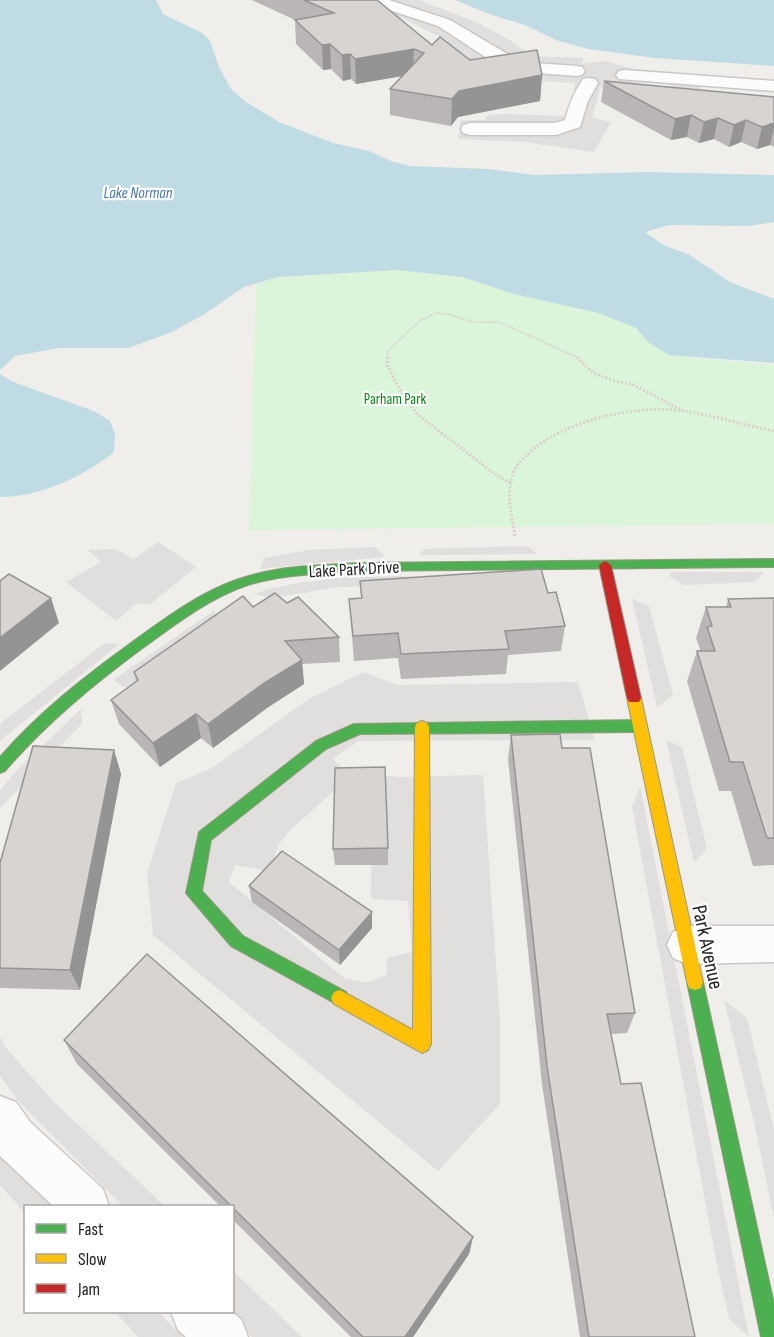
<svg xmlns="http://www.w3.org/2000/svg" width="774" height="1337" font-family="'Sofia Sans Condensed',sans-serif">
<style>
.park{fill:#daf5da}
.parking{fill:#e0dfde}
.water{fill:#bfdbe3}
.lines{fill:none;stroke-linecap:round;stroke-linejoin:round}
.street-casing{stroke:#c9c8c7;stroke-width:3}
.fast-casing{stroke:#999a82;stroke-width:2}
.slow-casing{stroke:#999a82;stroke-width:2}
.jam-casing{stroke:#999a82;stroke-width:2}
.path-far1{stroke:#dccecd;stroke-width:2;stroke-dasharray:1.5 1.5;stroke-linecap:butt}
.path{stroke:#dccecd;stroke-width:3;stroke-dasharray:2 2;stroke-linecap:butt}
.street{fill:#fdfcfc;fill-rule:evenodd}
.fast{fill:#4caf50;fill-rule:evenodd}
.slow{fill:#ffc107;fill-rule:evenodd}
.jam{fill:#c62828;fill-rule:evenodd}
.wall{fill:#b9b6b5}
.shaded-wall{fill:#969493}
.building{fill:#d7d4d2;stroke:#969493;stroke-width:1.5}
.labels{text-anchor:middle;stroke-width:4.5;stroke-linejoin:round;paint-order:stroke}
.far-park-label{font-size:15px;fill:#0c8416;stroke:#fff}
.far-water-label{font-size:16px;font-style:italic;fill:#4a7aab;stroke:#fff}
.street-label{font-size:18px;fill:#222;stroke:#fff}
.near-street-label{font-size:21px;fill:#222;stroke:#fff}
</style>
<rect width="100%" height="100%" fill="#f0eeeb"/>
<path class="park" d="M398,270L462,277L514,294L598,313L636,328L649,343L669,355L774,365V524L249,530L256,284L278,277Z"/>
<path class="parking" d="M339,0H419L476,22L508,39L532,56L583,58L582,64L604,61L638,70L666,72L700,87L701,92L679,89L666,83L653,81L600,88L592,118L611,122L594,152L526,142L458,139L461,120H486V116L497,114L570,116L575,83L496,78L441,46L448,41L400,17L368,21Z
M158,542L196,567L149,605L137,603L116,621L66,582L101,562L88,550L115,549L134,559Z
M528,546L537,554L419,555L424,549Z
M375,547L385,557L260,569L264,558L309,550Z
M671,572H764L755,582L684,585L670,577Z
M401,576L499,584L339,587L271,598L254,594L268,589L304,582L337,578Z
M632,599L649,606L673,695L657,707Z
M215,610L213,625L125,688L113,680Z
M105,643L119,644L0,741V724L2,722Z
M363,672L397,685L578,682L595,740L358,741L333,759L351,776L291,829L279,844L269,871L235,865L229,882L344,978L367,983L387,975V958L412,952L408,901L371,899L372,774L398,777L483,775L500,1022V1104L438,1171L153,935L147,873L176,783L212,768L309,699Z
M81,709L82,724L0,808V790L15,772Z
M666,740L682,747L707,849L694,862Z
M640,786L749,1337L729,1319L717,1265L632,807Z
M724,1000L747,1018L774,1130V1218L754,1122Z
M0,1037L6,1048L58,1106L165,1206H123L20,1103L0,1076Z
M0,1149L50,1195L60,1206H26L25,1213L0,1185Z
M233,1271L302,1337H252L227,1312H232Z
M115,1312H159L183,1337H138Z"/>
<path class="water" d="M0,0H156L163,14L202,33L210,41L219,67L231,89L246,102L279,122L333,143L369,151L391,161L410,166L489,169L534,175L647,172L774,175V222L749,226L669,225L645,232L665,246L688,254L730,282L774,299V363L669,355L649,343L636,328L598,313L514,294L462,277L398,270L278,277L244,287L203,315L172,332L128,348H59L15,356L0,370Z
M455,0H774V66L655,58L588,49L556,40L525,25L492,15Z
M0,374L13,382L94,411L110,421L115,434L114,452C82,477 41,497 0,497Z"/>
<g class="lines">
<defs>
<path id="street" d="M365,0H389L450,20L521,62L576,66L582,67L585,71L582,75L576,76L512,71L493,62L438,26L368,3Z
M625,70L774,81V91L619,79L616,75L619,71Z
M589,78L595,79L598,83L588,101L580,127L556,135H470L463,133L461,129L463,125L470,123H554L565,120C569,105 574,92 583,79Z
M687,926H774V962L687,964L673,958L667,945L673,932Z
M0,1096L16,1102L30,1122L103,1189L109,1206H53L0,1156Z
M171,1312H232L241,1319L248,1337H186L178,1330Z"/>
<path id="fast" d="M774,559V567L358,571C321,574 281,574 245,586C208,599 176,624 144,647C94,684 46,723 5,771L0,773V757C38,713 84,677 131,643C164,619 197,594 236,580C275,566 317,565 358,563Z
M640,720L645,722L647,726L645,730L640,732L360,734L326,749L211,840L202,891L243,936L346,992L349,998L346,1004L340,1006L231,946L186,893L199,832L316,741L354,724Z
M695,974L701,976L703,982L774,1304V1337H761L687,982L689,976Z"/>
<path id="slow" d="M634,693L639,694L641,698L703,982L701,988L695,990L689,988L687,982L627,698L629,694Z
M422,721L427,723L429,727L431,1044L428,1050L422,1053L334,1004L331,998L334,992L340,990L413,1030L415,727L417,723Z"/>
<path id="jam" d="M605,561L611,565L641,698L639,702H629L627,698L599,565Z"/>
</defs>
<use href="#street" class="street-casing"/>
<use href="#fast" class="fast-casing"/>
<use href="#slow" class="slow-casing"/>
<use href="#jam" class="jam-casing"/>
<path class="path-far1" d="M387,358L388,351L418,322L436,313L448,314L472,322H499L579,358"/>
<path class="path" d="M388,357L387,365L401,392L417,414L492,472L512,484
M577,357L593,373L614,381L632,384L683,411
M515,536C511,513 505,492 515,469C517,464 523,459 527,455C562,420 637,404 685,411C715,416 745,425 774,431"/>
<use href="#street" class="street"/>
<use href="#fast" class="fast"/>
<use href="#slow" class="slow"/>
<use href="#jam" class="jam"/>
</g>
<path class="wall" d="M252,0H367L432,45L470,60L542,75L540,101L458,117L451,126L390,115V89L403,76L356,84L351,79L343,81L331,69L323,70L296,44L295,20Z
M604,81L774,97V147L770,145L757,149L741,142L729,147L714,139L699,143L687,137L671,140L601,102Z
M360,581L548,593L565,626L561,651L508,655L506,674L401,679L398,658L354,661L349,599L361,598Z
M774,598V865L753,866L731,791H719L687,681L697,651H699L700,649L696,638L706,607H726L728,599Z
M287,603L339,637L340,662L302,664L304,684L267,708L213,748L201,738L160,767L119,724L111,700L136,681L134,672L253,607Z
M511,735L562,748L635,1013L627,1033L611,1034L621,1084L695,1337H580L542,1084L508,759Z
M114,750L121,774L80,990L0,988V863Z
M388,848V865H335L333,849Z
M249,886L372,928L340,965L252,902Z
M64,1040L473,1237L469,1254L413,1337H351L232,1219V1206H220L77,1064Z"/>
<path class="shaded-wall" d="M330,44L331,69L323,70L322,45Z
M414,49L413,74L356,84L355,59Z
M350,54L351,79L343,81L342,55Z
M542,75L540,101L458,117L451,126L452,99L459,91Z
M691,115L687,137L671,140L675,119Z
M718,118L714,139L699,143L704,122Z
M746,120L741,142L729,147L734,125Z
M774,123V128L770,145L757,149L762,127Z
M51,598L59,623L0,671V638Z
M302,660L304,684L267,708L213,748L208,724L264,683Z
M196,714L201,738L160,767L153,743Z
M114,750L121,774L80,990L70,970Z
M372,912V928L340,965L339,950Z
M473,1237L469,1254L413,1337H405Z"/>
<path class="building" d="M304,0H377L432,45L440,37L470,60L537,50L542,75L459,91L452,99L390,89L424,53L414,49L355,59L350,54L342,55L330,44L322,45L295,20L334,13Z
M604,81L774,97V123L762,127L746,120L734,125L718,118L704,122L691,115L675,119Z
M541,569L548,593L556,592L565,626L505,631L509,649L401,654L398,633L353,636L349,599L362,598L360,581Z
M9,574L51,598L0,638V581Z
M275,593L287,603L298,597L339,637L285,641L302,660L264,683L208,724L196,714L153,743L111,700L138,680L134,672L243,596L253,607Z
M774,598V838H767L743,762H730L697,651H715L707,627L712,626L706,607H731L728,599Z
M560,734L562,748H590L635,1013L607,1014L621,1084L641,1083L695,1337H589L547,1066L511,735Z
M33,746L114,750L70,970L0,968V863Z
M385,767L388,848L333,849L335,768Z
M282,851L372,912L339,950L249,886Z
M147,954L473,1237L405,1337H363L64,1040Z"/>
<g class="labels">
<g class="far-park-label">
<text x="395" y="404">Parham Park</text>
</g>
<g class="far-water-label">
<text x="138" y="198">Lake Norman</text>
</g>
<g class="street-label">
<text transform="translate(354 569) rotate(-3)" y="6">Lake Park Drive</text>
</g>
<g class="near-street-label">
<text transform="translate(708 947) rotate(78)" y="7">Park Avenue</text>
</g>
</g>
<rect x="24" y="1205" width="210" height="108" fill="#ffffff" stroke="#a7a7a7" stroke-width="1.5"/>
<rect x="36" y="1224" width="30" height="9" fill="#4caf50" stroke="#a7a7a7" stroke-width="1.5"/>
<text x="78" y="1235" font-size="18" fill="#222222">Fast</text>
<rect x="36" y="1254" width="30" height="9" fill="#ffc107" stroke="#a7a7a7" stroke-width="1.5"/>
<text x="78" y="1265" font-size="18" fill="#222222">Slow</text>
<rect x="36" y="1284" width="30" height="9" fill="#c62828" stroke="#a7a7a7" stroke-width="1.5"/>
<text x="78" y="1295" font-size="18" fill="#222222">Jam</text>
</svg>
